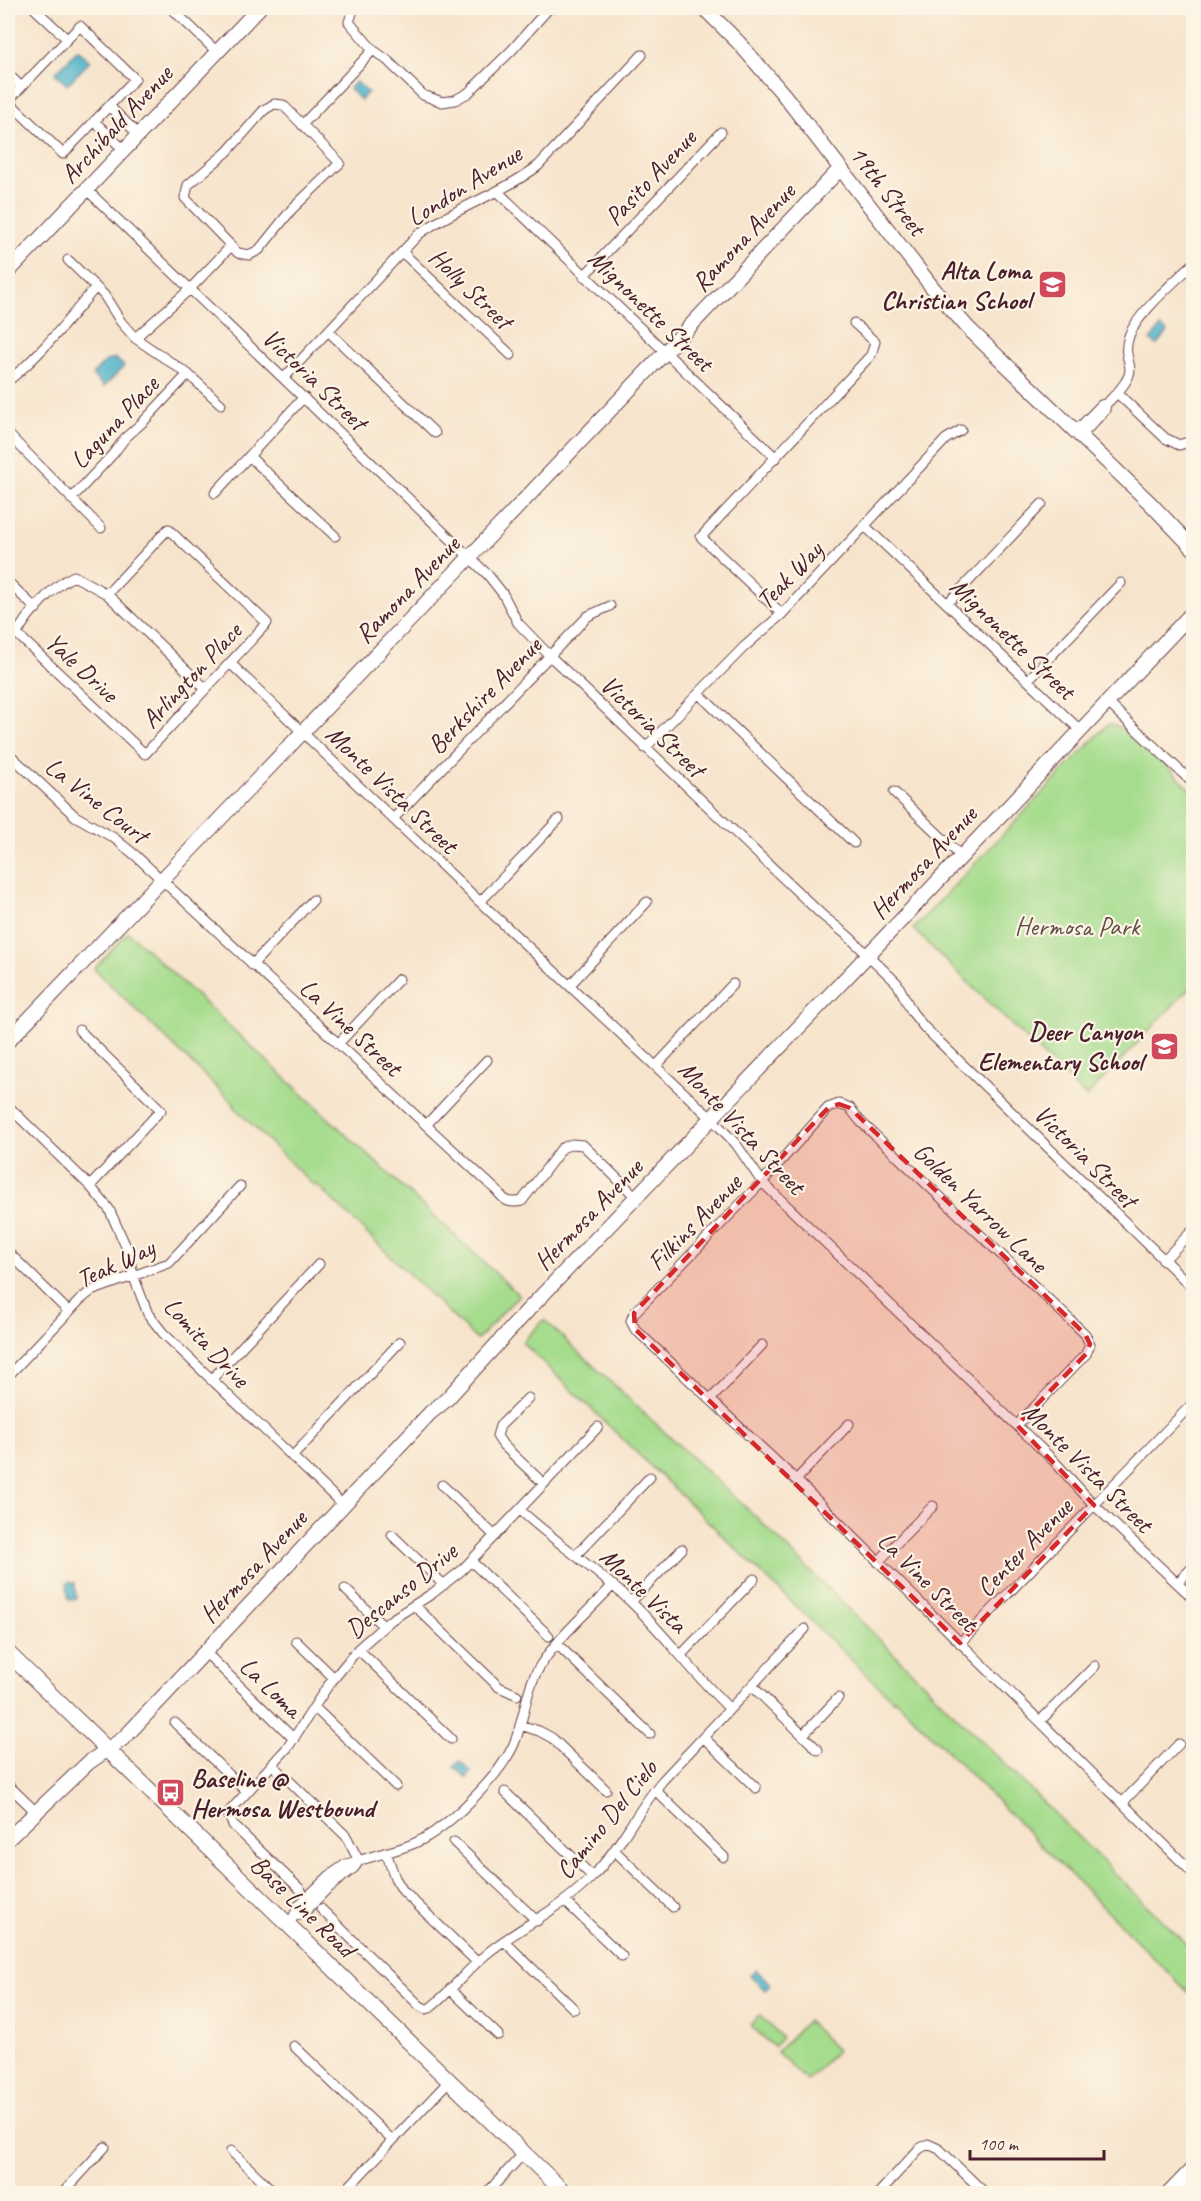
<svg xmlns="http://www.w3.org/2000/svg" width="1201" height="2201" font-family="Caveat,sans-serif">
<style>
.green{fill:#a5dc8d;stroke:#787e5c;stroke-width:1.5}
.water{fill:#4ab1c9;stroke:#4a687a;stroke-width:1.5}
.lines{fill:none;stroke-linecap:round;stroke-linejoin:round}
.street-casing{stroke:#643d43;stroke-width:11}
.secondary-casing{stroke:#643d43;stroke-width:16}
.primary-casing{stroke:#643d43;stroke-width:17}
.street{stroke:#fff;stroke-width:9}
.secondary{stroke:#fff;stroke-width:14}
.primary{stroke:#fff;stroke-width:15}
.marked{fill:#d62828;fill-opacity:0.2;stroke:#d62828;stroke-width:4.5;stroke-dasharray:12 8;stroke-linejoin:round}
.labels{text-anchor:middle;stroke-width:4.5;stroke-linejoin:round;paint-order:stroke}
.street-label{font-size:26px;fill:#4a1f2b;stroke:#fcf5e5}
.poi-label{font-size:26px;font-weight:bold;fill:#4a1f2b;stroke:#fcf5e5;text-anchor:end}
.park-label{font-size:26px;fill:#614e44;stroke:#fcf5e5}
</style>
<rect width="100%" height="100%" fill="#fcf5e5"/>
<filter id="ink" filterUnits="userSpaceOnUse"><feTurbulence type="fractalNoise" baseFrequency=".0167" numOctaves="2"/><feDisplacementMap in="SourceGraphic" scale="12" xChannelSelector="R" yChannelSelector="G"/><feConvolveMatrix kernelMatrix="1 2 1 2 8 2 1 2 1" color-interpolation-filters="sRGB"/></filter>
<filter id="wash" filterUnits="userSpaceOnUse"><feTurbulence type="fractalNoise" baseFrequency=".008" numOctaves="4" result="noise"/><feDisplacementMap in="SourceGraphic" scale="24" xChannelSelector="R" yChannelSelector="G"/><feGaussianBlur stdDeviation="1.35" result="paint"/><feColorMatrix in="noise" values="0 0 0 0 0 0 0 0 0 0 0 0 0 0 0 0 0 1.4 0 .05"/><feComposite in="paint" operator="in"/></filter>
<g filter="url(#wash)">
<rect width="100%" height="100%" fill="#f7e4cc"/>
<path class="green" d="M1108,724C1132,726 1175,774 1193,792V984L1086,1097L913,929Z
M128,932L519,1295L477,1340L316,1184L314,1186L234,1107L235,1105L94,969Z
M544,1320L756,1517L1193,1951V1997L895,1699L893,1700L522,1342Z
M759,2015L782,2037L774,2047L750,2025Z
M807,2021L837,2050L807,2081L777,2052Z"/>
<path class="water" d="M78,50L90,61L67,85L55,73Z
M356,82L368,92L361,100L349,89Z
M1161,327L1168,332L1157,345L1150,340Z
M115,358L124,366L104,387L92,375L106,361Z
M69,1581L75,1583L76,1599L71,1600L68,1598L67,1585Z
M460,1761L471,1772L467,1778L454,1767Z
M756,1970L771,1984L765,1990L750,1976Z"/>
</g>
<g filter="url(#ink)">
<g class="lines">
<defs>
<path id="street" d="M34,8L67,39
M171,8L217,52
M356,8L353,10L349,22L373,50L387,60L423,95L442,102L455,100L468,93L512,50L549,8
M458,8H460
M80,26L135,79L63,154L8,101Z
M8,74L21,87
M274,104L283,105L340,163L292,209L259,250L249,255L238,253L185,198L188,185L227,152L264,110Z
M109,106L139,135
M94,121L125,151
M302,125L373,50
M87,190L488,575L503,594L518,623L550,656L822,915L847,935L897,983L912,1012L924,1027L1194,1289
M497,191L776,458
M402,252L511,355
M68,260L104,295L121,322L135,338L188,374L221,404
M584,276L721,132
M329,332L435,433
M135,338L190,289L230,247
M284,378L419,234C456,207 501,194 538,166L642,55
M8,381C42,354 67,321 95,288
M1117,393L1165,438L1179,445L1194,440
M1076,431L1101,405C1108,404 1110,400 1115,395C1145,363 1119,366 1129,336C1137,314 1175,281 1194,263
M8,434L101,528
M1081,436L1105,410L1106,404
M249,456L335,536
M215,493L304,397
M71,499L113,454L125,438L144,421L188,374
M1192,505H1194
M865,526L1081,731
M8,582L36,609
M107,594L168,529L267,623L145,754L17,634C26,615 55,584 74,576L107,594L206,689
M947,604L1042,504
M782,614L701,537L871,355L875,342L854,323
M230,663L480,902L712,1119L736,1144L762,1182L1054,1461L1094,1505L1194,1599
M1028,680L1121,583
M699,694L854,843
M1107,702L1194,784
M645,748L744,647L782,614L946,439L961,430
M8,753L75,816L114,838L135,855L496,1190C505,1201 508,1204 522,1201L562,1148L572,1144L583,1145L637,1198
M894,792L961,856
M393,819L588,616L610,606
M480,902L559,819
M252,965L313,900
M570,985L647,902
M79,1030L161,1110L90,1186
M338,1044L399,979
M656,1066L733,984
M8,1106L90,1186L109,1209L128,1251L133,1275L148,1314L163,1333L342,1504
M426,1125L487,1060
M8,1252L69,1312
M1163,1261L1194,1229
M8,1376L80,1300L91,1291L169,1263L240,1186
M211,1380L319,1264
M528,1398L500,1426L497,1436L503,1445L544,1484
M711,1399L762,1345
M1017,1425L1086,1354L1090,1344L1085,1334L860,1121L850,1108L839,1104L828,1108L762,1182L634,1313L631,1321L635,1329L796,1480L1194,1874
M292,1457L400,1342
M796,1480L849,1424
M442,1485L495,1536
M520,1510C555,1542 595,1568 630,1601C666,1635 694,1675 730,1709
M392,1535L444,1585
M576,1555L650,1477
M471,1561L549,1636
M878,1562L933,1506
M1177,1583L1194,1566
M345,1589L383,1626
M631,1602L682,1549
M414,1605L499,1687L517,1695
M296,1641L334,1678
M960,1643L1194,1402
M557,1644L650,1734
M358,1649L451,1739
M205,1652L294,1739
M681,1655L754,1579
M752,1686L818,1750
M314,1707L396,1786
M1040,1721L1095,1666
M175,1723L247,1792
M520,1725L539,1731L552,1738L606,1790
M803,1735L838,1698
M703,1737L756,1788
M273,1765L346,1836L359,1861
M8,1785L35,1811
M655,1790L724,1857
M505,1792L592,1876
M1123,1802L1179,1744
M454,1842L537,1921
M614,1850L673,1907
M386,1852L395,1878L403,1891L477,1962
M301,1890L233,1825L229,1816V1812L288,1747L327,1687L358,1649L391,1620L433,1593L462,1570L598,1427
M565,1901L622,1956
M321,1909L420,2006L426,2009L430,2008C452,1991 468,1968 490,1951C525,1924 561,1909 593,1876C621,1847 637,1810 663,1780L805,1629
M296,1916L305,1912L326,1890L354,1868L359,1861C377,1854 397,1851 415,1843C447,1829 500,1776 514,1744C525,1718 525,1690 540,1666C559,1636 589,1611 613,1585
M293,1918L299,1905L329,1876L346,1864L359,1861
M504,1941L574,2009
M450,1989L498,2035
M294,2046L392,2140
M231,2151L276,2194
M62,2194L105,2147
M342,2194L449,2081
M486,2194L524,2153
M878,2194L919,2149L928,2144L939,2149L986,2194"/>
<path id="secondary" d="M704,8L739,43L784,95L932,287L968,328L1149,502L1194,549
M8,272L259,8
M8,1041L840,169
M8,1839L88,1763L124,1738L430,1413L446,1400L528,1310L868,955L1194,611"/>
<path id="primary" d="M8,1653L566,2194
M1169,2194L1194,2168"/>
</defs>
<use href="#street" class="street-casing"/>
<use href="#secondary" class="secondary-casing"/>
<use href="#primary" class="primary-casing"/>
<use href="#street" class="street"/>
<use href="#secondary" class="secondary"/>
<use href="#primary" class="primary"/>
</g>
</g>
<path class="marked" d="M839,1104L850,1108L1085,1334L1090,1344L1086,1354L1017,1425L1094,1505L960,1643L635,1329L634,1313L828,1108Z"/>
<defs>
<symbol id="school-square" viewBox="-11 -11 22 22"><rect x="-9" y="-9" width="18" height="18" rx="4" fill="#d1495b" stroke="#fcf5e5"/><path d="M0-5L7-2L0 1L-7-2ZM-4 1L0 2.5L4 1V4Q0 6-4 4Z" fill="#fff"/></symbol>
<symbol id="bus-square" viewBox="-11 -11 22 22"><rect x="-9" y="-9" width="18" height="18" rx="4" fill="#d1495b" stroke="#fcf5e5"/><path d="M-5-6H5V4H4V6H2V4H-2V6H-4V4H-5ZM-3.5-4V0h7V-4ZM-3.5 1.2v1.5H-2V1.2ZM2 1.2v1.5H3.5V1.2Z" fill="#fff"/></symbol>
</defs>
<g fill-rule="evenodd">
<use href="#school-square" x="1036" y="268" width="33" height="33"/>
<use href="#school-square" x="1148" y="1030" width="33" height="33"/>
<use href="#bus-square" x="154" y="1776" width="33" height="33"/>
</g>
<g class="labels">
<g class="street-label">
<text transform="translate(116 124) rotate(-47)" y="9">Archibald Avenue</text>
<text transform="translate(650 177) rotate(-47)" y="9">Pasito Avenue</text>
<text transform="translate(464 185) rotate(-32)" y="9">London Avenue</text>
<text transform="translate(888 190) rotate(52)" y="9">19th Street</text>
<text transform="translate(743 237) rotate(-47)" y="9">Ramona Avenue</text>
<text transform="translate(471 288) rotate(44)" y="9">Holly Street</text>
<text transform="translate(651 310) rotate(44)" y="9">Mignonette Street</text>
<text transform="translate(315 379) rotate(44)" y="9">Victoria Street</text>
<text transform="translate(114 422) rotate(-47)" y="9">Laguna Place</text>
<text transform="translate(789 575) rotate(-46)" y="9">Teak Way</text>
<text transform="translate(407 589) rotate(-46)" y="9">Ramona Avenue</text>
<text transform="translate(1013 638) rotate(44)" y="9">Mignonette Street</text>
<text transform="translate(82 667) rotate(43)" y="9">Yale Drive</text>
<text transform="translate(191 675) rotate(-47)" y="9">Arlington Place</text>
<text transform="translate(484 695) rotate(-46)" y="9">Berkshire Avenue</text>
<text transform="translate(653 726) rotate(44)" y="9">Victoria Street</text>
<text transform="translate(392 789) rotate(44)" y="9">Monte Vista Street</text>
<text transform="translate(97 800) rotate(38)" y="9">La Vine Court</text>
<text transform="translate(923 862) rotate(-47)" y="9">Hermosa Avenue</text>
<text transform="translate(351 1027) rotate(43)" y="9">La Vine Street</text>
<text transform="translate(742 1127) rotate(47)" y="9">Monte Vista Street</text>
<text transform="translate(1086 1156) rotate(45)" y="9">Victoria Street</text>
<text transform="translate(981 1207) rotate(44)" y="9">Golden Yarrow Lane</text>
<text transform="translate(588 1214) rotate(-46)" y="9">Hermosa Avenue</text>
<text transform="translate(694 1222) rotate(-46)" y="9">Filkins Avenue</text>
<text transform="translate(115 1263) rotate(-25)" y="9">Teak Way</text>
<text transform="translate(207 1342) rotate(47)" y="9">Lomita Drive</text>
<text transform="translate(1088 1467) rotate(45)" y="9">Monte Vista Street</text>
<text transform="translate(1024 1547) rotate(-46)" y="9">Center Avenue</text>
<text transform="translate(253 1566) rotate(-47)" y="9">Hermosa Avenue</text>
<text transform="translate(928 1581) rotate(45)" y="9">La Vine Street</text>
<text transform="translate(401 1590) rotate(-39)" y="9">Descanso Drive</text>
<text transform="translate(644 1590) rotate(44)" y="9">Monte Vista</text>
<text transform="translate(271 1687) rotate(44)" y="9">La Loma</text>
<text transform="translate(606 1819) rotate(-51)" y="9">Camino Del Cielo</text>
<text transform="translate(303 1906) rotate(44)" y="9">Base Line Road</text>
</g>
<g class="poi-label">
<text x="1031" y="279">Alta Loma<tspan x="1031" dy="30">Christian School</tspan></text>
<text x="1143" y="1040">Deer Canyon<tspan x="1143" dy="30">Elementary School</tspan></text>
<text x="191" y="1787" text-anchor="start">Baseline @<tspan x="191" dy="30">Hermosa Westbound</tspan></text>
</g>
<g class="park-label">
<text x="1077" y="935">Hermosa Park</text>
</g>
</g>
<rect width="1201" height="2201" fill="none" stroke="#fcf5e5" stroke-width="30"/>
<path d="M970 2150v9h134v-9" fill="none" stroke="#4a1f2b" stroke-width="3"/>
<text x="979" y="2150" font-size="18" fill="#4a1f2b" stroke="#fcf5e5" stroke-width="4.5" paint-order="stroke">100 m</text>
</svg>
